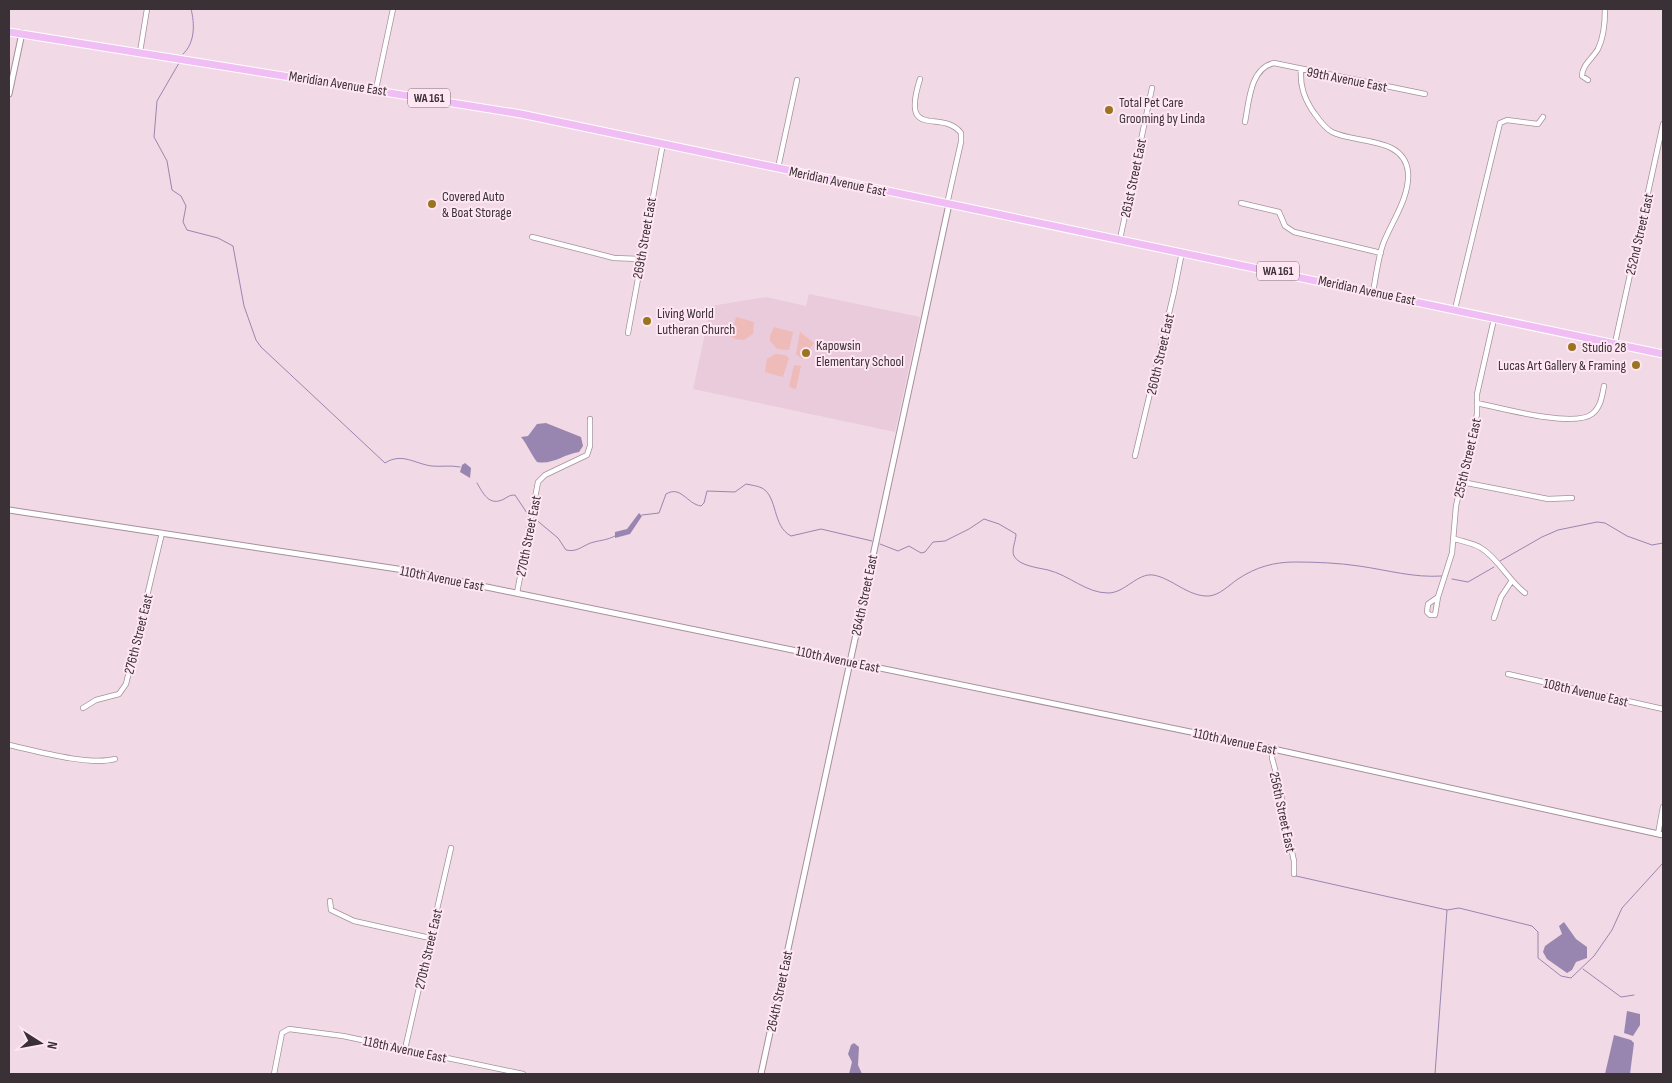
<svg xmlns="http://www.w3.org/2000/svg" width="1672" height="1083" font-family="'Sofia Sans Condensed',sans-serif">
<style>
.built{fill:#eacbdc}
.green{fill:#eebbb8}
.water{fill:#9986b0}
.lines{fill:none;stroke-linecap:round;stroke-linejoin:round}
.stream{stroke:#9986b0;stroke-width:1}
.minor-casing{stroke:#a6909c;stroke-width:6}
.tertiary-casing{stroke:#a6909c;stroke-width:7}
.primary-casing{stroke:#fff;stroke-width:9}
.minor{stroke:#fff;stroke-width:4.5}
.tertiary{stroke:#fff;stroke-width:5}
.primary{stroke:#f0bdf4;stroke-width:7}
.poi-dot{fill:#9b7421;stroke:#ffe6f3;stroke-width:2}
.labels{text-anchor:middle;stroke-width:4;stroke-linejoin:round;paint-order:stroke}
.shield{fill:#ffe6f3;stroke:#75676f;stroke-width:1}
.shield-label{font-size:12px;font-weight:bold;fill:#3a3136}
.street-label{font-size:14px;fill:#3a3136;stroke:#ffe6f3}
.poi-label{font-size:14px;fill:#3a3136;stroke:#ffe6f3;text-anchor:start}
</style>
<rect width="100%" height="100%" fill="#f2d9e6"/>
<path class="built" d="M809,294L920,317L895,432L693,389L711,306L766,297L806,306Z"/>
<path class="green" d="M736,317L754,322L753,334L744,340L735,339L731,336Z
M774,327L793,332L789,350L777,349L770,341V336Z
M800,332L814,343L802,359L796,354Z
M775,354L785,355L789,358L783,377L765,372L767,359Z
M794,365L801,366L796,389L789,387Z"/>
<path class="water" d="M546,423L581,437L583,446L579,452C564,454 553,465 537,462C531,454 527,444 521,437L528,436L537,424Z
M465,463L471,468L470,478L460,472L462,465Z
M639,513L642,516L630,534L615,538V532L627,529Z
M1564,922L1576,939L1587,947V958L1576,962L1572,970L1567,973L1547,959L1543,952L1545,946L1562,934L1559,926Z
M1627,1011L1640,1014V1025L1633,1036L1624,1033Z
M1614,1035L1631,1040L1634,1043L1630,1074H1605Z
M854,1043L859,1047L858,1065L862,1074H849L852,1062L848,1054L851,1045Z"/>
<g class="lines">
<path class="stream" d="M183,54C195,43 195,24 191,9
M179,63L157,101L154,137L167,161L172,190L181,196L186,206L183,222L187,230L218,238L233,246L244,306L256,340L261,347L385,463C402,452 415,464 432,466C441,467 450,465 460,467
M477,483C483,493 489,507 504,499C509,496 510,495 515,495L529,516
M642,515L659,513L666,494C681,485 687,504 701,506L704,503L707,491L735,492L746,484C751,485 758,486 762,488C778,497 772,526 791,536L821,529L872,541
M534,518L558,538L566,550C578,553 584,544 594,542C602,540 607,540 615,536
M880,544L898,551L909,546L921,553L925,552L933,542L945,541L969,529L984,519L999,524L1016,534C1016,541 1011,550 1014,556C1019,566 1040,568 1048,570C1069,575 1086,593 1108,593C1125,593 1137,573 1153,575C1172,578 1188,597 1209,596C1220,595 1229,585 1238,579C1256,567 1274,562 1295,562C1316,562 1339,563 1359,566C1387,570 1414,578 1442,576
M1500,561L1542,537L1558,530L1597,522L1605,523L1627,536L1652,545L1663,543
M1452,579L1468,582L1494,567
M1296,876L1447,910L1435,1074
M1447,910L1459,908L1532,926L1538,932V958L1561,976L1571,978L1594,956L1612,930L1622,908L1663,863
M1583,969L1621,997L1634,995"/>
<defs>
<path id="minor" d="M140,52L147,9
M1301,70C1300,86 1304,97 1312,110C1318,118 1323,127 1332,132C1356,144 1404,136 1408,172C1410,197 1392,221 1383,244C1378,259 1376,276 1373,292
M920,79C900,142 942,108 961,133V142L947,204
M1588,80L1582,76C1582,65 1593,58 1598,49C1604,37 1605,22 1605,9
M376,89L393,9
M1245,122C1249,102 1250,68 1274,63L1425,94
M778,168L797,80
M1241,203L1279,212L1285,226L1294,232L1381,253
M532,237L614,258L640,259
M1120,239L1152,88
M1455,309L1500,123L1507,120L1538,124L1543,117
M628,333L663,143
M1615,343L1663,124
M1477,403C1500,408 1574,428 1592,414C1601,407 1602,396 1604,386
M1135,456L1174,292L1182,252
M1462,482L1548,499L1572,498
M1455,539C1464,542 1473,543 1481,548C1498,558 1508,580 1525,593
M517,593L538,482L545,475L587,455L590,446V419
M1438,597L1428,604L1427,612L1430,615H1435L1438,597L1452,553L1456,506L1477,414V394L1494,319
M1494,618L1501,597L1511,582
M1508,674L1663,709
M83,708L96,700L119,694L126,684L162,533
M9,745C36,751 89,766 115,759
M1273,749L1272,758L1281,792L1283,813L1294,861V874
M1658,834L1663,807
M330,901L331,910L354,921L430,938
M405,1049L451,848
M274,1074L282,1033L289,1029L343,1036L523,1074"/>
<path id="tertiary" d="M9,94L22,33
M9,510L404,570L1273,749L1663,835
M761,1074L949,204"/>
<path id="primary" d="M9,32L521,114L1663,354"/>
</defs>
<use href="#minor" class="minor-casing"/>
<use href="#tertiary" class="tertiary-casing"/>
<use href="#primary" class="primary-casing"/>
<use href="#minor" class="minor"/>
<use href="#tertiary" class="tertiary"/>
<use href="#primary" class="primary"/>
</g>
<g class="poi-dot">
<circle cx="1109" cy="110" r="5"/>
<circle cx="432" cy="204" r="5"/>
<circle cx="647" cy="321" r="5"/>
<circle cx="1572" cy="347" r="5"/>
<circle cx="806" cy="353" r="5"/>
<circle cx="1636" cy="365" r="5"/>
</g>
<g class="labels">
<g class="shield">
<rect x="408" y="88.5" width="42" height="19" rx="4"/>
<rect x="1257" y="261.5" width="42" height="19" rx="4"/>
</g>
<g class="shield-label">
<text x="429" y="102">WA 161</text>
<text x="1278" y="275">WA 161</text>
</g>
<g class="street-label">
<text transform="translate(1347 79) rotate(11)" y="5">99th Avenue East</text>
<text transform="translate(338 83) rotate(9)" y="5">Meridian Avenue East</text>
<text transform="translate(1133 178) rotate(-78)" y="5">261st Street East</text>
<text transform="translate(838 181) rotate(12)" y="5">Meridian Avenue East</text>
<text transform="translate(1639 234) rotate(-77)" y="5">252nd Street East</text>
<text transform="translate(644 238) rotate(-80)" y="5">269th Street East</text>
<text transform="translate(1367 290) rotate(12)" y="5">Meridian Avenue East</text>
<text transform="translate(1160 354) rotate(-77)" y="5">260th Street East</text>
<text transform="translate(1467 458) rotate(-77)" y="5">255th Street East</text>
<text transform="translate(528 536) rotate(-79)" y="5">270th Street East</text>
<text transform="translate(442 578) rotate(11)" y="5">110th Avenue East</text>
<text transform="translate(864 595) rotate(-78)" y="5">264th Street East</text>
<text transform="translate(138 634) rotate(-76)" y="5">276th Street East</text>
<text transform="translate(838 659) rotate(12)" y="5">110th Avenue East</text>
<text transform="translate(1586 692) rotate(13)" y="5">108th Avenue East</text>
<text transform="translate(1235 741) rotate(12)" y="5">110th Avenue East</text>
<text transform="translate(1283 812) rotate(78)" y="5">256th Street East</text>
<text transform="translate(428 949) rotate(-77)" y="5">270th Street East</text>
<text transform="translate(779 991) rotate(-78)" y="5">264th Street East</text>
<text transform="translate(405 1049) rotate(12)" y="5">118th Avenue East</text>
</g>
<g class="poi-label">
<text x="1119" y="107">Total Pet Care<tspan x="1119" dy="16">Grooming by Linda</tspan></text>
<text x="442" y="201">Covered Auto<tspan x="442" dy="16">&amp; Boat Storage</tspan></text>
<text x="657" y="318">Living World<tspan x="657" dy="16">Lutheran Church</tspan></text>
<text x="816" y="350">Kapowsin<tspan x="816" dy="16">Elementary School</tspan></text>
<text x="1582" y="352">Studio 28</text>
<text x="1626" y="370" text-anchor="end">Lucas Art Gallery &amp; Framing</text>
</g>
</g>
<rect width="1672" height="1083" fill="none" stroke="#3a3136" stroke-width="20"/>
<g transform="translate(40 1043) rotate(101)" stroke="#ffe6f3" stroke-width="4" paint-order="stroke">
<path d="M0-4L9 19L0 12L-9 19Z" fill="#3a3136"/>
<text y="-8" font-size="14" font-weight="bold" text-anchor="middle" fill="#3a3136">N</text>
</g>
</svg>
